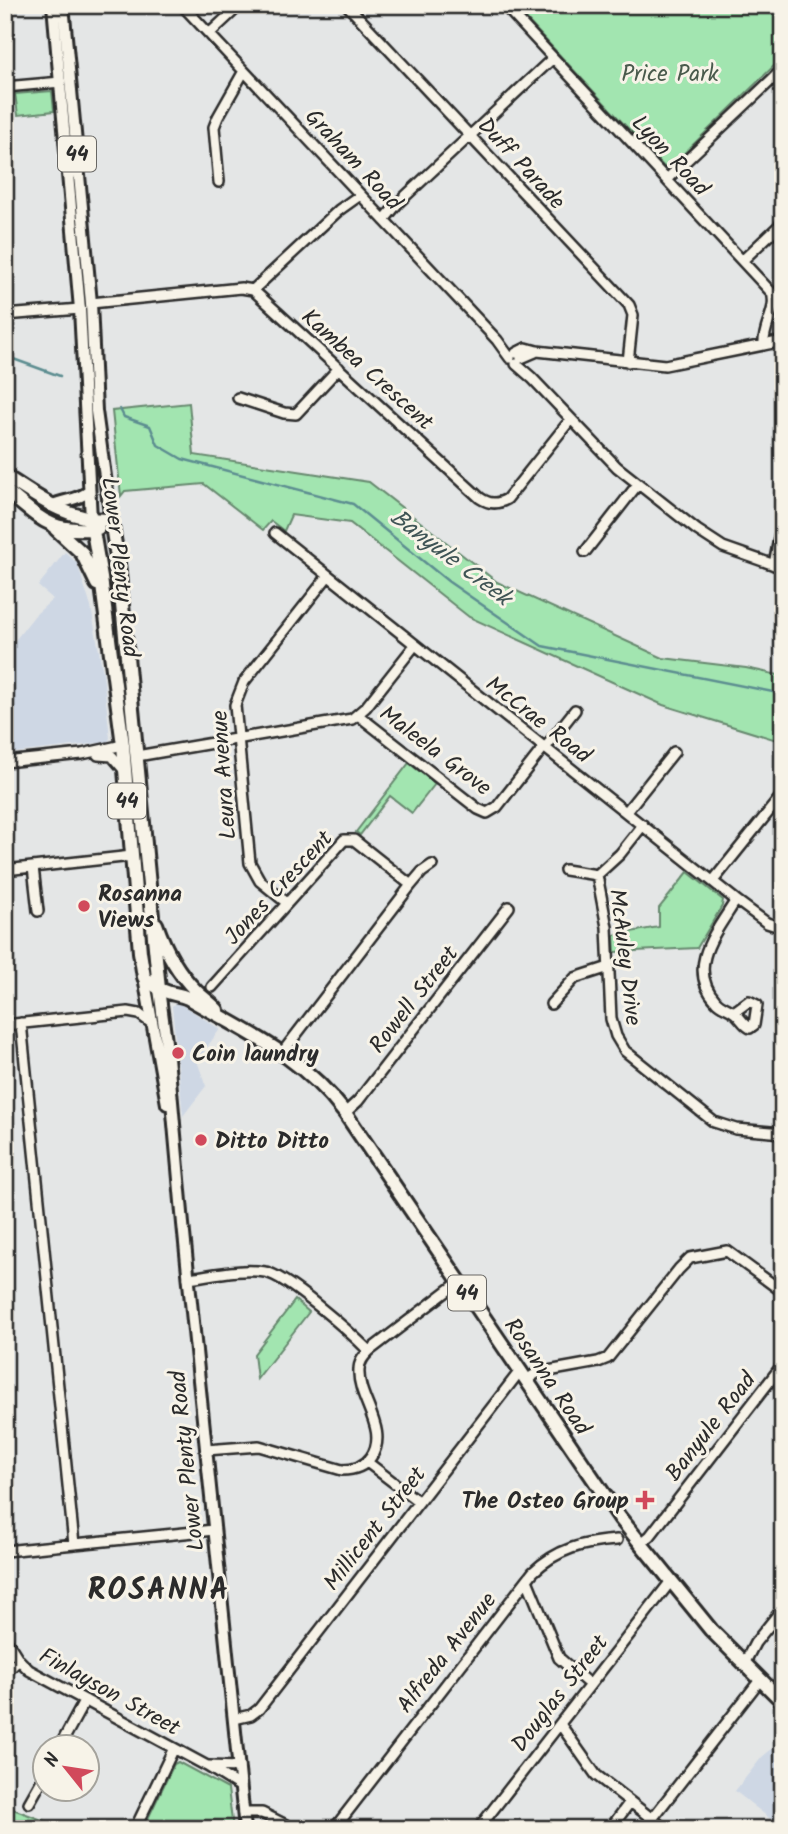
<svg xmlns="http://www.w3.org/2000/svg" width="788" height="1834" font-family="Kalam,sans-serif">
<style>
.built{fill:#ced7e4}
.green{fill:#a2e5b0;stroke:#66886e;stroke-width:2}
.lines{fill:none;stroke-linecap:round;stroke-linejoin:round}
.stream{stroke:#5c8d90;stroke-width:2.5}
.minor-casing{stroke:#2b2b2b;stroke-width:14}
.major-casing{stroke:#2b2b2b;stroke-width:16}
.highway-casing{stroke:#2b2b2b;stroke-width:18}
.minor{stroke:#f7f3e8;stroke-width:9}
.major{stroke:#f7f3e8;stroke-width:10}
.highway{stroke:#f7f3e8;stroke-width:12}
.poi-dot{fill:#d1495b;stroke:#f7f3e8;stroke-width:2.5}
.labels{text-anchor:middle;stroke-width:6;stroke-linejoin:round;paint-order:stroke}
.shield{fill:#f7f3e8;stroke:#686764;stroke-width:2}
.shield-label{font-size:21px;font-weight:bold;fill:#2b2b2b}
.park-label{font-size:23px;fill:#495a4c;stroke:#f7f3e8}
.street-label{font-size:23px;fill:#2b2b2b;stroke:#f7f3e8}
.poi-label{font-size:23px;font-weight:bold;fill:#2b2b2b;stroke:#f7f3e8;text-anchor:start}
.water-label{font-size:24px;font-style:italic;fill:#3f5455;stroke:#f7f3e8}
.district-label{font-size:30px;font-weight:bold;letter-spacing:2px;fill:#2b2b2b;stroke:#f7f3e8}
</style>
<rect width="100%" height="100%" fill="#e4e6e6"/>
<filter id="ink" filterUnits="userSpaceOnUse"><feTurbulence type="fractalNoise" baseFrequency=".0143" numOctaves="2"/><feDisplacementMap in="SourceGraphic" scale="14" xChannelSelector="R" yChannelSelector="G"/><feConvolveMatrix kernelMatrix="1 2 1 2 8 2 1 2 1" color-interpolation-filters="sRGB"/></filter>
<g filter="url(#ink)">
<path class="built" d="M65,552L77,563L91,607L103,673L110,738L108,742L5,754V687L11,686L6,642L13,643L35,615L53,599L38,586Z
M177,1002L220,1029L197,1061L206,1086L183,1116L172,1006Z
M773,1748L783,1756L782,1828L735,1791L762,1757Z"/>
<path class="green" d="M513,5H783V44L779,61L669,168L664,167Z
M52,91L54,111L18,115L15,94Z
M189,403L194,455L369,482L497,582L663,658L746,668L783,676V742L663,705L469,617L350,523L291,515L284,531L271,521L263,530L204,484L125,491L121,496L112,411Z
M409,763L435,784L412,813L390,796L360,835L356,832Z
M688,872L723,900L722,906L697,948L615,952L614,935L659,927V908Z
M295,1300L309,1312L257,1379L254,1354Z
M178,1762L228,1789L233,1829H143L174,1764Z
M5,1806L66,1829H5Z"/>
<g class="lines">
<path class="stream" d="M5,356L60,376
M120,409L124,417L150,426L158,445L182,459L353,504L449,582L542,646L783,694"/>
<defs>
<path id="minor" d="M182,5L497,340L510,358
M347,5L629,305L633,315L628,362
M504,5L772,293C778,309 762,328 764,345
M209,34L240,5
M5,87L61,82
M667,179L783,69
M219,182L214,127L218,117L244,71
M384,220L398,203L553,58
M743,260L783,222
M253,290L339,210L360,195
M91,303L241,288L253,290L480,498C489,504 497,505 507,499L571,419
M5,315L80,309
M516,353L526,348L537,351L665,365L783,341
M521,358L535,352
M516,364L532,378L617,467L697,530L723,547L783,568
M238,398L284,413L296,414L339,368
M275,533L736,900L767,923L783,928
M585,552L638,484
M774,565L783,517
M358,715L478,809L487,813L497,807L544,747
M545,748L575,710
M98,755L112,756L125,771
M137,756L352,719L366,707L415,645
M5,762L82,754L123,745
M626,812L674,752
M643,825L620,854L597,875L607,927L611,1019L616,1036L625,1051L714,1122L736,1129L783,1133
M33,867L38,911
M5,870L132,856
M565,870L597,875
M713,881L783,794
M411,885L422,872L432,865
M287,903L260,881L250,863L235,705L244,682L328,576
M212,987L344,840H354L411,885L282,1053
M551,1004L575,978L609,967
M734,1012L749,1001L757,1005L754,1025L750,1028C743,1024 741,1018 735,1013C729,1008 721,1007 716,1001C685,967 717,931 736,900
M21,1023L74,1544
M5,1025L128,1012L139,1014L151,1023
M345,1113L358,1101L509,907
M188,1278C212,1275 241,1268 265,1272C286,1275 351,1333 369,1351
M526,1380L537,1373L598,1362L608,1358L679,1269L690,1258L727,1251L783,1292
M206,1450L259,1446L342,1470C354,1470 364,1467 371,1457C390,1430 357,1399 359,1370C359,1362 363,1357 369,1351L459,1282
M367,1462L419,1502
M640,1544L650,1536L783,1364
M5,1551L214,1530
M527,1580L559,1658L590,1685
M5,1638L19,1660L29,1670L207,1766L241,1787
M744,1664L755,1643L783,1608
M5,1673L19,1660
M234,1719L251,1715L259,1709L520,1371
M560,1724L596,1775L665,1829
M60,1746L85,1700
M209,1766L239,1767
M29,1803L46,1773
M243,1813H262L294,1829
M652,1819L760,1680
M135,1829L174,1748
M334,1829L533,1572C557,1549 584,1542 617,1540
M478,1829L671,1581
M610,1829L630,1802"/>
<path id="major" d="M53,5L80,309L91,519
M63,5L91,303L96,411L111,520
M51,506C64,499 77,501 88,492
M144,977L167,1104
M159,989L168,1057L183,1224L245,1829"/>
<path id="highway" d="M5,476C39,498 68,521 111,520L118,563L159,989
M5,490C40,518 50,534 98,528
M91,519L101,578L123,745L140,952L144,977C150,982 155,987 162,990C170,994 179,994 188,998C248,1033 301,1055 345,1113L620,1518L711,1630L783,1702
M56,529L82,553L97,584
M156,924C165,950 177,972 196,991C203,998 211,1003 217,1010"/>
</defs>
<use href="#minor" class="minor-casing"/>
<use href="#major" class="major-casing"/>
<use href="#highway" class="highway-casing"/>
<use href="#minor" class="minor"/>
<use href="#major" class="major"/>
<use href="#highway" class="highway"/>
</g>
</g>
<g class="poi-dot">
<circle cx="84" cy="906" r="7"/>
<circle cx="178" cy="1053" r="7"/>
<circle cx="201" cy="1140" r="7"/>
<path d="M641.5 1489.5h7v7h7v7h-7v7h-7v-7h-7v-7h7z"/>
</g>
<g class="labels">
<g class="shield">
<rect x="58" y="136.5" width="38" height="35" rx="5"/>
<rect x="108" y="783.5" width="38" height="35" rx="5"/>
<rect x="448" y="1275.5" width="38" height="35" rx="5"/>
</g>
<g class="shield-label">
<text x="77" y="161">44</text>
<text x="127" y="808">44</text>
<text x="467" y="1300">44</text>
</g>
<g class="park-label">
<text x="670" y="81">Price Park</text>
</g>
<g class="street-label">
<text transform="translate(671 155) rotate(47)" y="8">Lyon Road</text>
<text transform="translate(354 159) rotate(47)" y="8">Graham Road</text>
<text transform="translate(522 163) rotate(47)" y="8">Duff Parade</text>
<text transform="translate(368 369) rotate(42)" y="8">Kambea Crescent</text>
<text transform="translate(121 567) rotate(83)" y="8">Lower Plenty Road</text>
<text transform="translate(539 719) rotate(38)" y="8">McCrae Road</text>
<text transform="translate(436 750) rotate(37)" y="8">Maleela Grove</text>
<text transform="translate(223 775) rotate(-94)" y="8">Leura Avenue</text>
<text transform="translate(278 887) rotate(-47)" y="8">Jones Crescent</text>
<text transform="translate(626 957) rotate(83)" y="8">McAuley Drive</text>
<text transform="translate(413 999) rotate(-52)" y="8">Rowell Street</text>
<text transform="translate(548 1376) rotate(56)" y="8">Rosanna Road</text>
<text transform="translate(710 1426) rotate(-52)" y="8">Banyule Road</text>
<text transform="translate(186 1461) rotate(-96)" y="8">Lower Plenty Road</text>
<text transform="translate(374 1528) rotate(-52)" y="8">Millicent Street</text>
<text transform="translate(446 1652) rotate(-52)" y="8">Alfreda Avenue</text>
<text transform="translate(110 1691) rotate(29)" y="8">Finlayson Street</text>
<text transform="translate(559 1693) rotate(-52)" y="8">Douglas Street</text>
</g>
<g class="poi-label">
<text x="98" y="901">Rosanna<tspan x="98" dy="26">Views</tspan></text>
<text x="192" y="1061">Coin laundry</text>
<text x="215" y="1148">Ditto Ditto</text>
<text x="629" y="1508" text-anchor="end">The Osteo Group</text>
</g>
<g class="water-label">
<text transform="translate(451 557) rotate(37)" y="8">Banyule Creek</text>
</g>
<g class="district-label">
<text x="159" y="1599">ROSANNA</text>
</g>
</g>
<rect width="788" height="1834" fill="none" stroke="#f7f3e8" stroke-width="28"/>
<rect x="14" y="14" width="760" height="1806" fill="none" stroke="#2b2b2b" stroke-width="2.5" filter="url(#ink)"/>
<g transform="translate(66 1768) rotate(300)"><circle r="33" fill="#f7f3e8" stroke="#a5a39c" stroke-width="2"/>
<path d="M0-5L12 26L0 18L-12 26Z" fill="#d1495b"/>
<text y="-10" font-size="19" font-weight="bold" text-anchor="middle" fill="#2b2b2b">N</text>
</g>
</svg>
